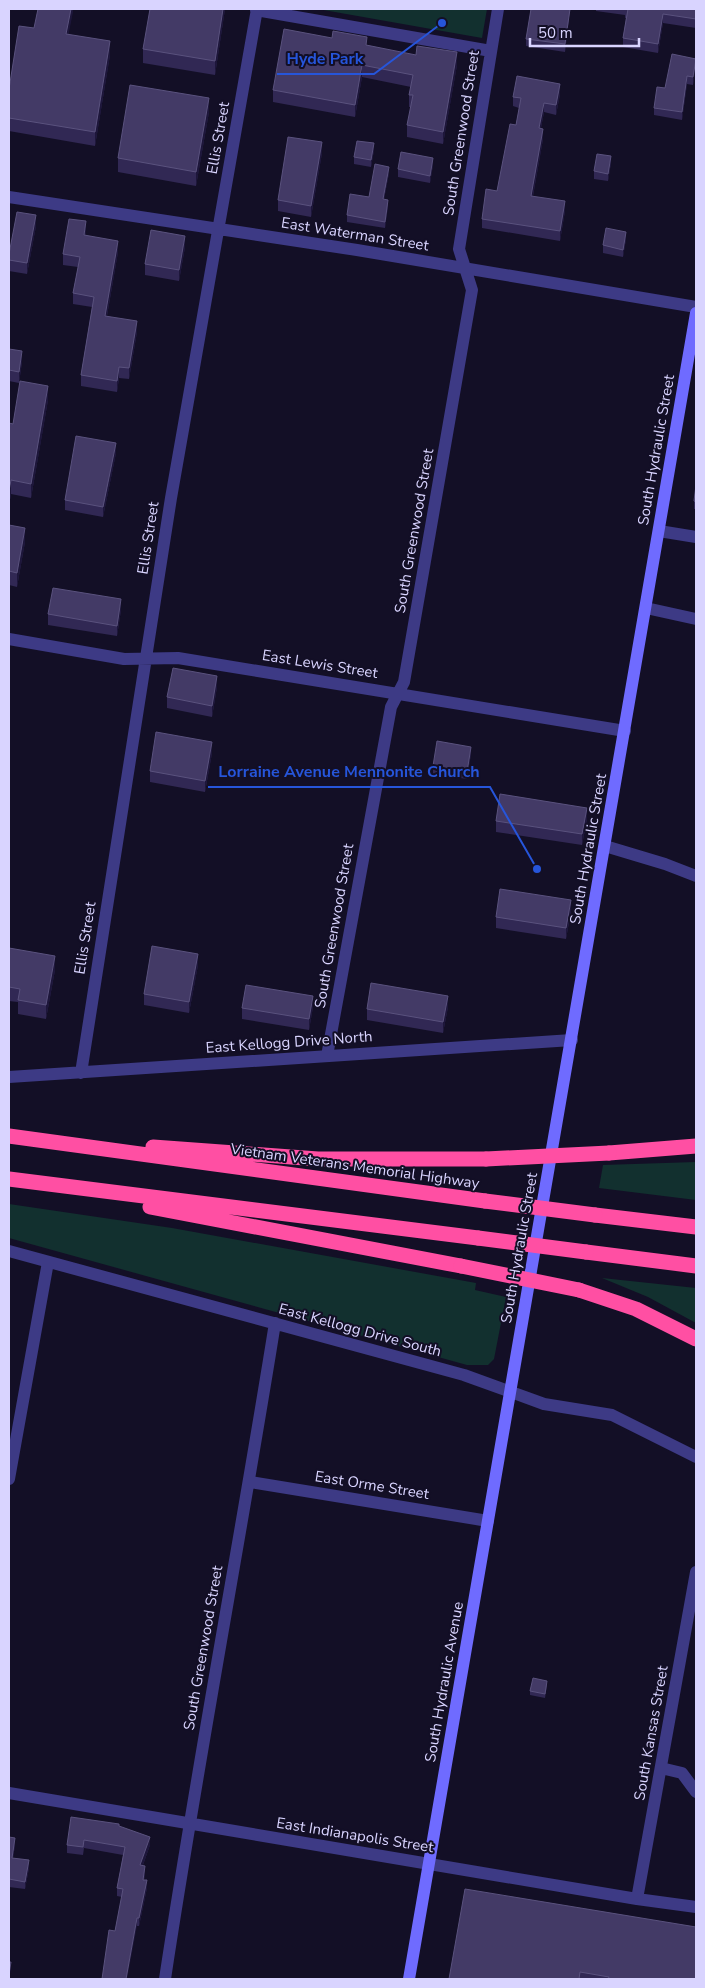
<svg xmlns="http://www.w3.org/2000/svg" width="705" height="1988" font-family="'Nunito Sans',sans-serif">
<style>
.green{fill:#12302f}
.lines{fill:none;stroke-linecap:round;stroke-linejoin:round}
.street{stroke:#3d3a85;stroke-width:12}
.secondary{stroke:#6f6bff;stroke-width:12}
.highway{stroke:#ff4fa3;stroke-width:15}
.highway-bridge{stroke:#ff4fa3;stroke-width:15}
.wall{fill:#312854}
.shaded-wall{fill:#1d163a}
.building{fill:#433a66;stroke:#5a527e}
.labels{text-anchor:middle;stroke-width:4;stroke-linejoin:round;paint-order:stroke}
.street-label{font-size:15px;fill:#d9d4ff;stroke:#130f26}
.leader{fill:none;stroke:#2655da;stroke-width:2}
.callout-dot{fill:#2655da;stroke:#130f26;stroke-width:2}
.callout-label{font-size:16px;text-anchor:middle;font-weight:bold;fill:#2655da;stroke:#130f26;stroke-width:4;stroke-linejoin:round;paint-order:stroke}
</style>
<rect width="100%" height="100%" fill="#130f26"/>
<path class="green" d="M318,9H487L482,38Z
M696,1162V1200L599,1188L603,1165Z
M9,1204L172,1228L476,1283L475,1290L506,1297L494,1359L488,1365H467L9,1238Z
M602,1278L696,1288V1323L648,1297Z"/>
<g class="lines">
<path class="street" d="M256,10L491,51
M9,197L357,250L696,307
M659,531L696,537
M646,608L696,619
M9,639L124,659L178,658L625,731
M605,846L665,864L696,876
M327,1056L391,707L404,682L472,290L459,249L498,9
M81,1073L171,498L257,9
M9,1077L572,1040
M9,1251L464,1375L544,1404L612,1415L696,1457
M9,1479L48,1262
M250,1482L488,1521
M661,1768L682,1773L696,1792
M9,1793L637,1899L696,1907
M637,1899L696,1572
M165,1979C198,1760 240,1542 275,1323"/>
<path class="secondary" d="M409,1979L696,313"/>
<path class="highway" d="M9,1136L485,1201
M153,1147L318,1159H486
M609,1153L696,1146
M9,1179L478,1238
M150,1207L461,1266
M595,1215L696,1227
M586,1252L696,1266
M579,1290L636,1309L696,1339"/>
<path class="highway-bridge" d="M486,1159L609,1153
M485,1201L595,1215
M478,1238L586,1252
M461,1266L579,1290"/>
</g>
<path class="wall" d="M73,9L68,34L110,55L95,146L9,131V89Z
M225,9L215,75L143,63V49Z
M531,9H570L565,52L526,46V39Z
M596,9H696V28L663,23L658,53L623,47V38L626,18H625V15L596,11Z
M367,45L457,65L443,144L407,137V125L411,107H409V95L411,87L362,77L355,117L273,102V90Z
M696,59L693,85L687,84L682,120L654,115V108L665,88Z
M560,94L556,115L544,112L541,128L543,139L533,196L565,211L560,241L482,228V219L497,191L516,125L519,108L513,106V97Z
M209,112L196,186L118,172V158Z
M374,150L371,167L354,164V157Z
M322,153L311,217L278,211V200Z
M611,163L608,181L594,179V171Z
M433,165L430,183L398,177V169Z
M389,173L384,199L388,206L385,228L347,222V215L369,197Z
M36,226L27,274L9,271V254Z
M86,232L85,236L118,252L107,316L137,332L129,379L119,378L117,392L81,386V375L92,307L73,304V293L78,267L63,265V254Z
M626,239L623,257L603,253V245Z
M185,247L179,281L145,275V264Z
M9,349L22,362L19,383L9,381Z
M48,400L31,498L11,494L9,505L13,424Z
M116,453L103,517L65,510V500Z
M696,485V509H694V501Z
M9,525L25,542L17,587L9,585Z
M121,610L117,636L48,625V614Z
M217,687L212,717L167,708V697Z
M212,753L205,792L150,782V771Z
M471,754L467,779L433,774V766Z
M587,819L582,845L496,832V821Z
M571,911L566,939L496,928V917Z
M9,948L55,970L46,1019L18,1014V1002L9,1001Z
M198,965L189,1013L144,1005V994Z
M313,1007L309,1030L242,1019V1008Z
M448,1007L443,1033L367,1020V1009Z
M547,1685L545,1698L530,1695V1691Z
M119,1826L150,1845L143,1865L145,1874L144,1880L147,1888L139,1926H137L115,1931L122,1897L117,1896V1888L123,1855L84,1848L83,1855L67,1853V1845Z
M9,1837L15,1845L13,1858L29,1868L25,1889L9,1887Z
M696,1927V1979H449Z"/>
<path class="shaded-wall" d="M71,9H73V12L66,47V34Z
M223,9H225L215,75V61Z
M570,9L565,52V44Z
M663,14V23L658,53V44Z
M110,41V55L95,146V132Z
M457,52V65L443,144V132Z
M696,59V66L693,85V77Z
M362,65V77L355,117V105Z
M687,76V84L682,120V112Z
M560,84V94L556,115V105Z
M209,98V112L196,186V172Z
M544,103V112L539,138V128Z
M543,129V139L531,206V196Z
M322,142V153L311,217V206Z
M374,143V150L371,167V160Z
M611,156V163L608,181V174Z
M433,158V165L430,183V176Z
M389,167V173L383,205V199Z
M388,200V206L385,228V222Z
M565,201V211L560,241V231Z
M36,215V226L27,274V263Z
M86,221V232L84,246V235Z
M626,232V239L623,257V250Z
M185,236V247L179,281V270Z
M118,241V252L105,327V316Z
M137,321V332L129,379V368Z
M22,351V362L19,383V372Z
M119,367V378L117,392V381Z
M48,386V400L31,498V484Z
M116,443V453L103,517V507Z
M11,480V494L9,505V491Z
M25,528V542L17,587V573Z
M121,599V610L117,636V626Z
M217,676V687L212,717V706Z
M212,742V753L205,792V781Z
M471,747V754L467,779V772Z
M587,808V819L582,845V834Z
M571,900V911L566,939V928Z
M198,954V965L189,1013V1002Z
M55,956V970L46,1019V1005Z
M313,996V1007L309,1030V1019Z
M448,996V1007L443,1033V1022Z
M150,1837V1845L140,1873V1865Z
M15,1838V1845L12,1865V1858Z
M29,1860V1868L25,1889V1882Z
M145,1866V1874L143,1888V1880Z
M147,1880V1888L139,1926V1918Z
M137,1918V1926L127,1979H126Z
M11,1962V1969L9,1979V1974Z"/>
<path class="building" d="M38,9H71L66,34L110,41L95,132L9,118V89L19,26L34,28Z
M150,9H223L215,61L143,49Z
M531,9H570L565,44L526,39Z
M625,9H696V19L663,14L658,44L623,38L628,9Z
M284,29L332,38L333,31L367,37L366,45L416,55L417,46L457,52L443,132L407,125L413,95H409L413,75L362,65L355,105L273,90Z
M672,54L696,59L693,77L687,76L682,112L654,108L657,87L665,88Z
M517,76L560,84L556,105L544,103L539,128L543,129L531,196L565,201L560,231L482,219L486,189L497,191L510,124L516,125L521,98L513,97Z
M130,85L209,98L196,172L118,158Z
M288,137L322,142L311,206L278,200Z
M357,141L374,143L371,160L354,157Z
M401,152L433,158L430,176L398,169Z
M597,154L611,156L608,174L594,171Z
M375,164L389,167L383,199L388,200L385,222L347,215L350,194L369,197Z
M17,212L36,215L27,263L9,260V254Z
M69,219L86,221L84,235L118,241L105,316L137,321L129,368L119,367L117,381L81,375L94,297L73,293L80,257L63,254Z
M606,228L626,232L623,250L603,245Z
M151,230L185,236L179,270L145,264Z
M9,349L22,351L19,372L9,370Z
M20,381L48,386L31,484L11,480L9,491V423L13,424Z
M76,436L116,443L103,507L65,500Z
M696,485V502L694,501Z
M9,525L25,528L17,573L9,571Z
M53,588L121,599L117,626L48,614Z
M173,668L217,676L212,706L167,697Z
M156,732L212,742L205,781L150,771Z
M437,741L471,747L467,772L433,766Z
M500,794L587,808L582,834L496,821Z
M500,889L571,900L566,928L496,917Z
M152,946L198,954L189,1002L144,994Z
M9,948L55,956L46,1005L18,1000L20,989L9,987Z
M371,983L448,996L443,1022L367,1009Z
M246,985L313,996L309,1019L242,1008Z
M533,1678L547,1681L545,1694L530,1691Z
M71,1817L119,1824V1826L150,1837L140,1865L145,1866L143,1880H147L139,1918H137L126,1979H102L109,1930L115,1931L123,1889L117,1888L125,1847L84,1840L83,1847L67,1845Z
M9,1837L15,1838L12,1858L29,1860L25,1882L9,1879Z
M465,1889L696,1927V1979H608L609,1977L580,1972L579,1979H449Z
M9,1962H11L9,1974Z"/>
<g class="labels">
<g class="street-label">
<text transform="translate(461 133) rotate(-81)" y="5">South Greenwood Street</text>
<text transform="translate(218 138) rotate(-80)" y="5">Ellis Street</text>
<text transform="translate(355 234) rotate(9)" y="5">East Waterman Street</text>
<text transform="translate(656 450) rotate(-80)" y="5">South Hydraulic Street</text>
<text transform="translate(414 531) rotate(-80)" y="5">South Greenwood Street</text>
<text transform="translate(148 538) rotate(-81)" y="5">Ellis Street</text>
<text transform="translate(320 664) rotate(9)" y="5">East Lewis Street</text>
<text transform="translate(588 849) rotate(-80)" y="5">South Hydraulic Street</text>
<text transform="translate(334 926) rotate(-80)" y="5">South Greenwood Street</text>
<text transform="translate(85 938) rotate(-81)" y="5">Ellis Street</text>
<text transform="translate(289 1042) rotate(-4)" y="5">East Kellogg Drive North</text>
<text transform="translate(355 1166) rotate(8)" y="5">Vietnam Veterans Memorial Highway</text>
<text transform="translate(519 1248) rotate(-80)" y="5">South Hydraulic Street</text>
<text transform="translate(360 1330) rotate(15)" y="5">East Kellogg Drive South</text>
<text transform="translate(372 1485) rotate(9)" y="5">East Orme Street</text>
<text transform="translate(203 1648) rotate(-80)" y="5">South Greenwood Street</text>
<text transform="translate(444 1682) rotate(-80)" y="5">South Hydraulic Avenue</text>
<text transform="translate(651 1733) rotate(-80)" y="5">South Kansas Street</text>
<text transform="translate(355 1835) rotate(9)" y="5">East Indianapolis Street</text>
</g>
</g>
<path class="leader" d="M442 23L374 74H277M537 869L490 787H208"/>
<g class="callout-dot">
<circle cx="442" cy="23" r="5"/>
<circle cx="537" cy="869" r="5"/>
</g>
<g class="callout-label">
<text x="325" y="64">Hyde Park</text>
<text x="349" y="777">Lorraine Avenue Mennonite Church</text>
</g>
<rect width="705" height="1988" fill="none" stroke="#d9d4ff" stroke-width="20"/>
<path d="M530 38v8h109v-8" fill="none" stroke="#d9d4ff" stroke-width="2.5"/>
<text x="538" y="38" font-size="15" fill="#d9d4ff" stroke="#130f26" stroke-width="4" paint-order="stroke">50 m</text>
</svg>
